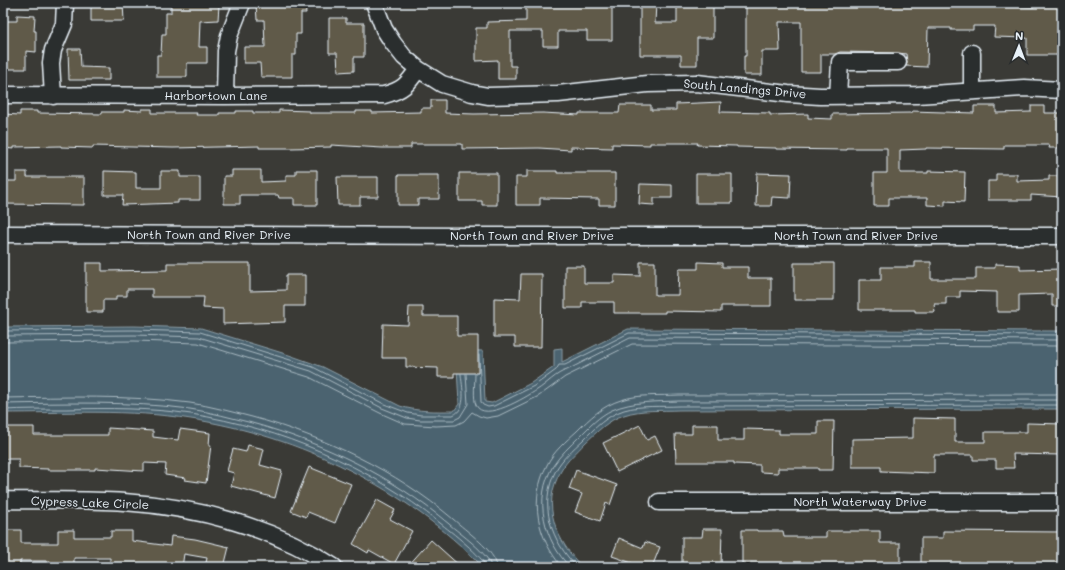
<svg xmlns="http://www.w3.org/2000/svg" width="1065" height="570" font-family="Mali,sans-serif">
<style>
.water{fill:#4b6470;stroke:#8a9ca6}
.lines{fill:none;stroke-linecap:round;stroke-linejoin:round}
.shore{stroke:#a9b9c2;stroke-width:1}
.building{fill:#615a4a;stroke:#e8f1f8}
.minor-casing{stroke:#e8f1f8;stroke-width:19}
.minor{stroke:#2a2d2e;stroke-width:16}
.labels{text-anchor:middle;stroke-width:3.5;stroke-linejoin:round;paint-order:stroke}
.street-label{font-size:12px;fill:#e8f1f8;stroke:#2a2d2e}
</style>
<rect width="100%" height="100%" fill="#3a3a36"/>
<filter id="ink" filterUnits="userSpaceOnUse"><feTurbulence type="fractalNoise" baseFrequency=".025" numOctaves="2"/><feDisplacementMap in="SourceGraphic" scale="8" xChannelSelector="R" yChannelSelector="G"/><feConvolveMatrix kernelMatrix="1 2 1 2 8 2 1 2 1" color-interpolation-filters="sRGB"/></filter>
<g filter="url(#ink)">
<path class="water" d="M134,326L201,328L289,355L323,367L400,406C418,412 436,411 454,411L459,404L456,350L483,351L485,402L492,403L531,383L554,367V349L562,348V362L628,329L1062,331V409L679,410C661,411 641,409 624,415C608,420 597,432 585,443C577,452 567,460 561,471C540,506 557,541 582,567H483C405,488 301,436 191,419C129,409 65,413 3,413V327Z"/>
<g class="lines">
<path class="shore" d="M3,331L134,330L200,332L313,367L384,404L408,413L421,415H453C468,409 462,386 461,374
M3,336L134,335L199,337L311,371L382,408L407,418L420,420H454L460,417L468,404L466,374
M3,342L134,341L198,343L309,377L380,413L405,424L436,426L456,425L464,421L472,412L479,416L486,418L498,416L539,396L565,377L632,344L1062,346
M479,355L481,402L483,405L488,407L494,406L534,386L556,370L559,365H565L629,333L1062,335
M475,374C475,382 473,398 476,405C484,423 526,397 537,390C547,384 556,373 567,370L630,338L1062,340
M3,398C65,397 128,395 190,403C211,406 232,412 252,417C325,437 395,470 453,519C465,530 496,551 497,567
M3,404C65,403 129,401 190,409C211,412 232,418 252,423C324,443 392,476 449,524C459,533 490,554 491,567
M3,410C24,409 45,409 67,409C108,408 150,408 191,414C281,428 369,466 440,523C449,530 485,558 486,567
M562,567C537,538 529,499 547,465C553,452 566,441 577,431C590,418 602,406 621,400C639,394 660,396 679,395L1062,394
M570,567C544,541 533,499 553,466C560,455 570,446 579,437C590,426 599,416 612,410C633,401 656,402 679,401L1062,400
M577,567C551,541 538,505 556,470C562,459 573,449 583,440C595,428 606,416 624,410C641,405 661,407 679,406L1062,405"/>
</g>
<path class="building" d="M91,3H123L124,21H91Z
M171,3H205V5H219L218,20L200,21L199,47H207V63H187V77H157V55H161L162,34H166V13H171Z
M272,3H305L306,13H301V34H296V55H292V77H261L260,63H244V47H265L264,20H257L256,4Z
M526,3H612V40H587V31H558V46H543V31H510V66H516V79H498V60L476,61V28H487V22L526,21Z
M640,3H656L655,23H677V3H713V38H697V65H681V55H640Z
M746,3H988V5L1034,7L1035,4L1062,3V26H1059V55H1027V38L994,37L995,26H973V30H951V28H928L927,67L906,66L907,62L906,54L898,53L840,52L835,54H821V72H801V22H779L780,51H762V75H744V56H746Z
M17,15L35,16L34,31H36V52L26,51V69H3V21H17Z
M329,18H346V23H364V57H354V71L338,72L337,53H329Z
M68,49H80L81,67L109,68V80H69Z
M431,100H445V113L474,114L543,113L579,115V113H619L620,105H651V110H676V104L721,102L720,112L770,113V115L808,114V118L832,119V114L912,113V111L974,113V106H996V113L1031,112V106H1044V113H1062V148H1049L1050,145H1004V149L926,148V149L900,150V173H928V171L965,172L964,202L945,201V206L927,205V198H889V206H874V173H887V148H847V150L776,149V148L737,147V146L697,145L698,143H650V145L612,144V148L571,147V150L539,148L462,149V144H411V148H382L331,145V147L291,148H259V146L173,148L93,146V148L61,147V146L14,147V149L3,148V114L20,115V111H37V113L102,114V112H124V110L142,111V109H152V113H197L196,115H219V113H236V111H253V113H279V110L310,111V113H356V111H372V113L421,112V108H431Z
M232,170H261V182L286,181V175H296V170H317V205H294V198H279L278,195H240V204H224V176H232Z
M104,171L136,172V188H161V171H180V177H200V200H178V203L122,205L123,195H104Z
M527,171H557V173H615V205H599V199L540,198V205H516V177H527Z
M16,172H27V177H84V205L3,204V181H16Z
M459,173H497V205H482V201H459Z
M757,173L791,174L790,198L772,197L771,206H756Z
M696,174H732V203H696Z
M996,174H1017V181L1049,180V176H1062V197L1031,195V200H988V181H996Z
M398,175H439V199H418V205H398Z
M337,177H378V197H360V205H338Z
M640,184L672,185V198H654V205L639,204Z
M640,262H655V295H678L679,269H698V262L722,263V267H748V278H771V306H721V312L665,311V313H614V302H582V308H565V266H584V283H614V275L640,276Z
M915,262H931V279H976V268H995V264L1020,265V270L1062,269V306H1052V294L1019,295V312H997V292L960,291V297H946V304H934L935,312H915V310H859V280H881V267H915Z
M86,263H102V271L167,270V263H250V291L286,290V275H305V306H285V322L223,324V309L203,308L204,297H152V289H127V296H116V300H103V312H86Z
M794,263H834V300H794Z
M521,274H542L541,347H515V337H494V298L520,299Z
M409,307H423V316H457V336H478V373H454V377H438V368L406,367V358H382L383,324L408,325Z
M913,418L955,419V442H985V432H1027V423L1062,424V455L1013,454L1014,468H996V460H973V455H934V473L881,471V467H852V439L913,438Z
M818,421H834L833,470H818V468H778V473L760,472V465L734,464V462H676L675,434H692V425H718V440H744V429L779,430V434H818Z
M640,425L647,440L655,436L662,450L617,472L603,443Z
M3,427H34V435H108V428L153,431V437L178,440L180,429L210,433L209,445H211L206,483L185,480L186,478L165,475L166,464L144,463V471L95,468V470H48V469L19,468V459H3Z
M248,445L264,449L260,465L282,471L275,498L231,486L234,473L227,471L233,449L246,452Z
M309,467L351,484L335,523L308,512L306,517L291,511Z
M576,470L617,485L610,505L606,503L600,521L575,512L582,494L569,489Z
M377,500L395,510L390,519L412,531L394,564L369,550L368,553L353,544Z
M703,529H722L721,566H682V537H702Z
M3,530H21V543H58V530H74V537H111V531H132V541L170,546L171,536L195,539L229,547L224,567H205L207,558L184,554L182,567H110V558H74V567H50V561H20V567H3Z
M742,530H757V531H783L784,537H826V531H880V543H900V567L784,566V567H762V564H742Z
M943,531L1062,532V566H1036V564L960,565V567H921V538H943Z
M619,538L643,548L645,542L660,547L652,567H630L632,563L612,556Z
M431,540L461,567H407Z"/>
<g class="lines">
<defs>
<path id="minor" d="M374,3L384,29L393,43L404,57L418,69L442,84L472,93L488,96L558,94L647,84L697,83L788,94L820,96L917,95L1024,88L1062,90
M972,53V91
M3,95L225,96L384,95C403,90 407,85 418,69
M53,96L51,63L53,50L64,24L65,3
M225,96L226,51L229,36L242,3
M838,96L840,62H898
M3,234L471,236H1062
M3,500C43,501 84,499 124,502C197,507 273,527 334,567
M659,502H1062"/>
</defs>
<use href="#minor" class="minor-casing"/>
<use href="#minor" class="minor"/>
</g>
</g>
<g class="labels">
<g class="street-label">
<text transform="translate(745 89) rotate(5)" y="4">South Landings Drive</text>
<text x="216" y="100">Harbortown Lane</text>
<text x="209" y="239">North Town and River Drive</text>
<text x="532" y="240">North Town and River Drive</text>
<text x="856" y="240">North Town and River Drive</text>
<text x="860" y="506">North Waterway Drive</text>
<text transform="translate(90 503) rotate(2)" y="4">Cypress Lake Circle</text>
</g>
</g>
<rect width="1065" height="570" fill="none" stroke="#2a2d2e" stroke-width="16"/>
<rect x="8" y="8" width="1049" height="554" fill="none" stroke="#e8f1f8" stroke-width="1.5" filter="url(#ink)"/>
<g transform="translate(1019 46) rotate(1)" stroke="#2a2d2e" stroke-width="3" paint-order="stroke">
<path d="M0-3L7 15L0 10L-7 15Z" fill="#e8f1f8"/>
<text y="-6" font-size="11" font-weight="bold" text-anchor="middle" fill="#e8f1f8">N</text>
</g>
</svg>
